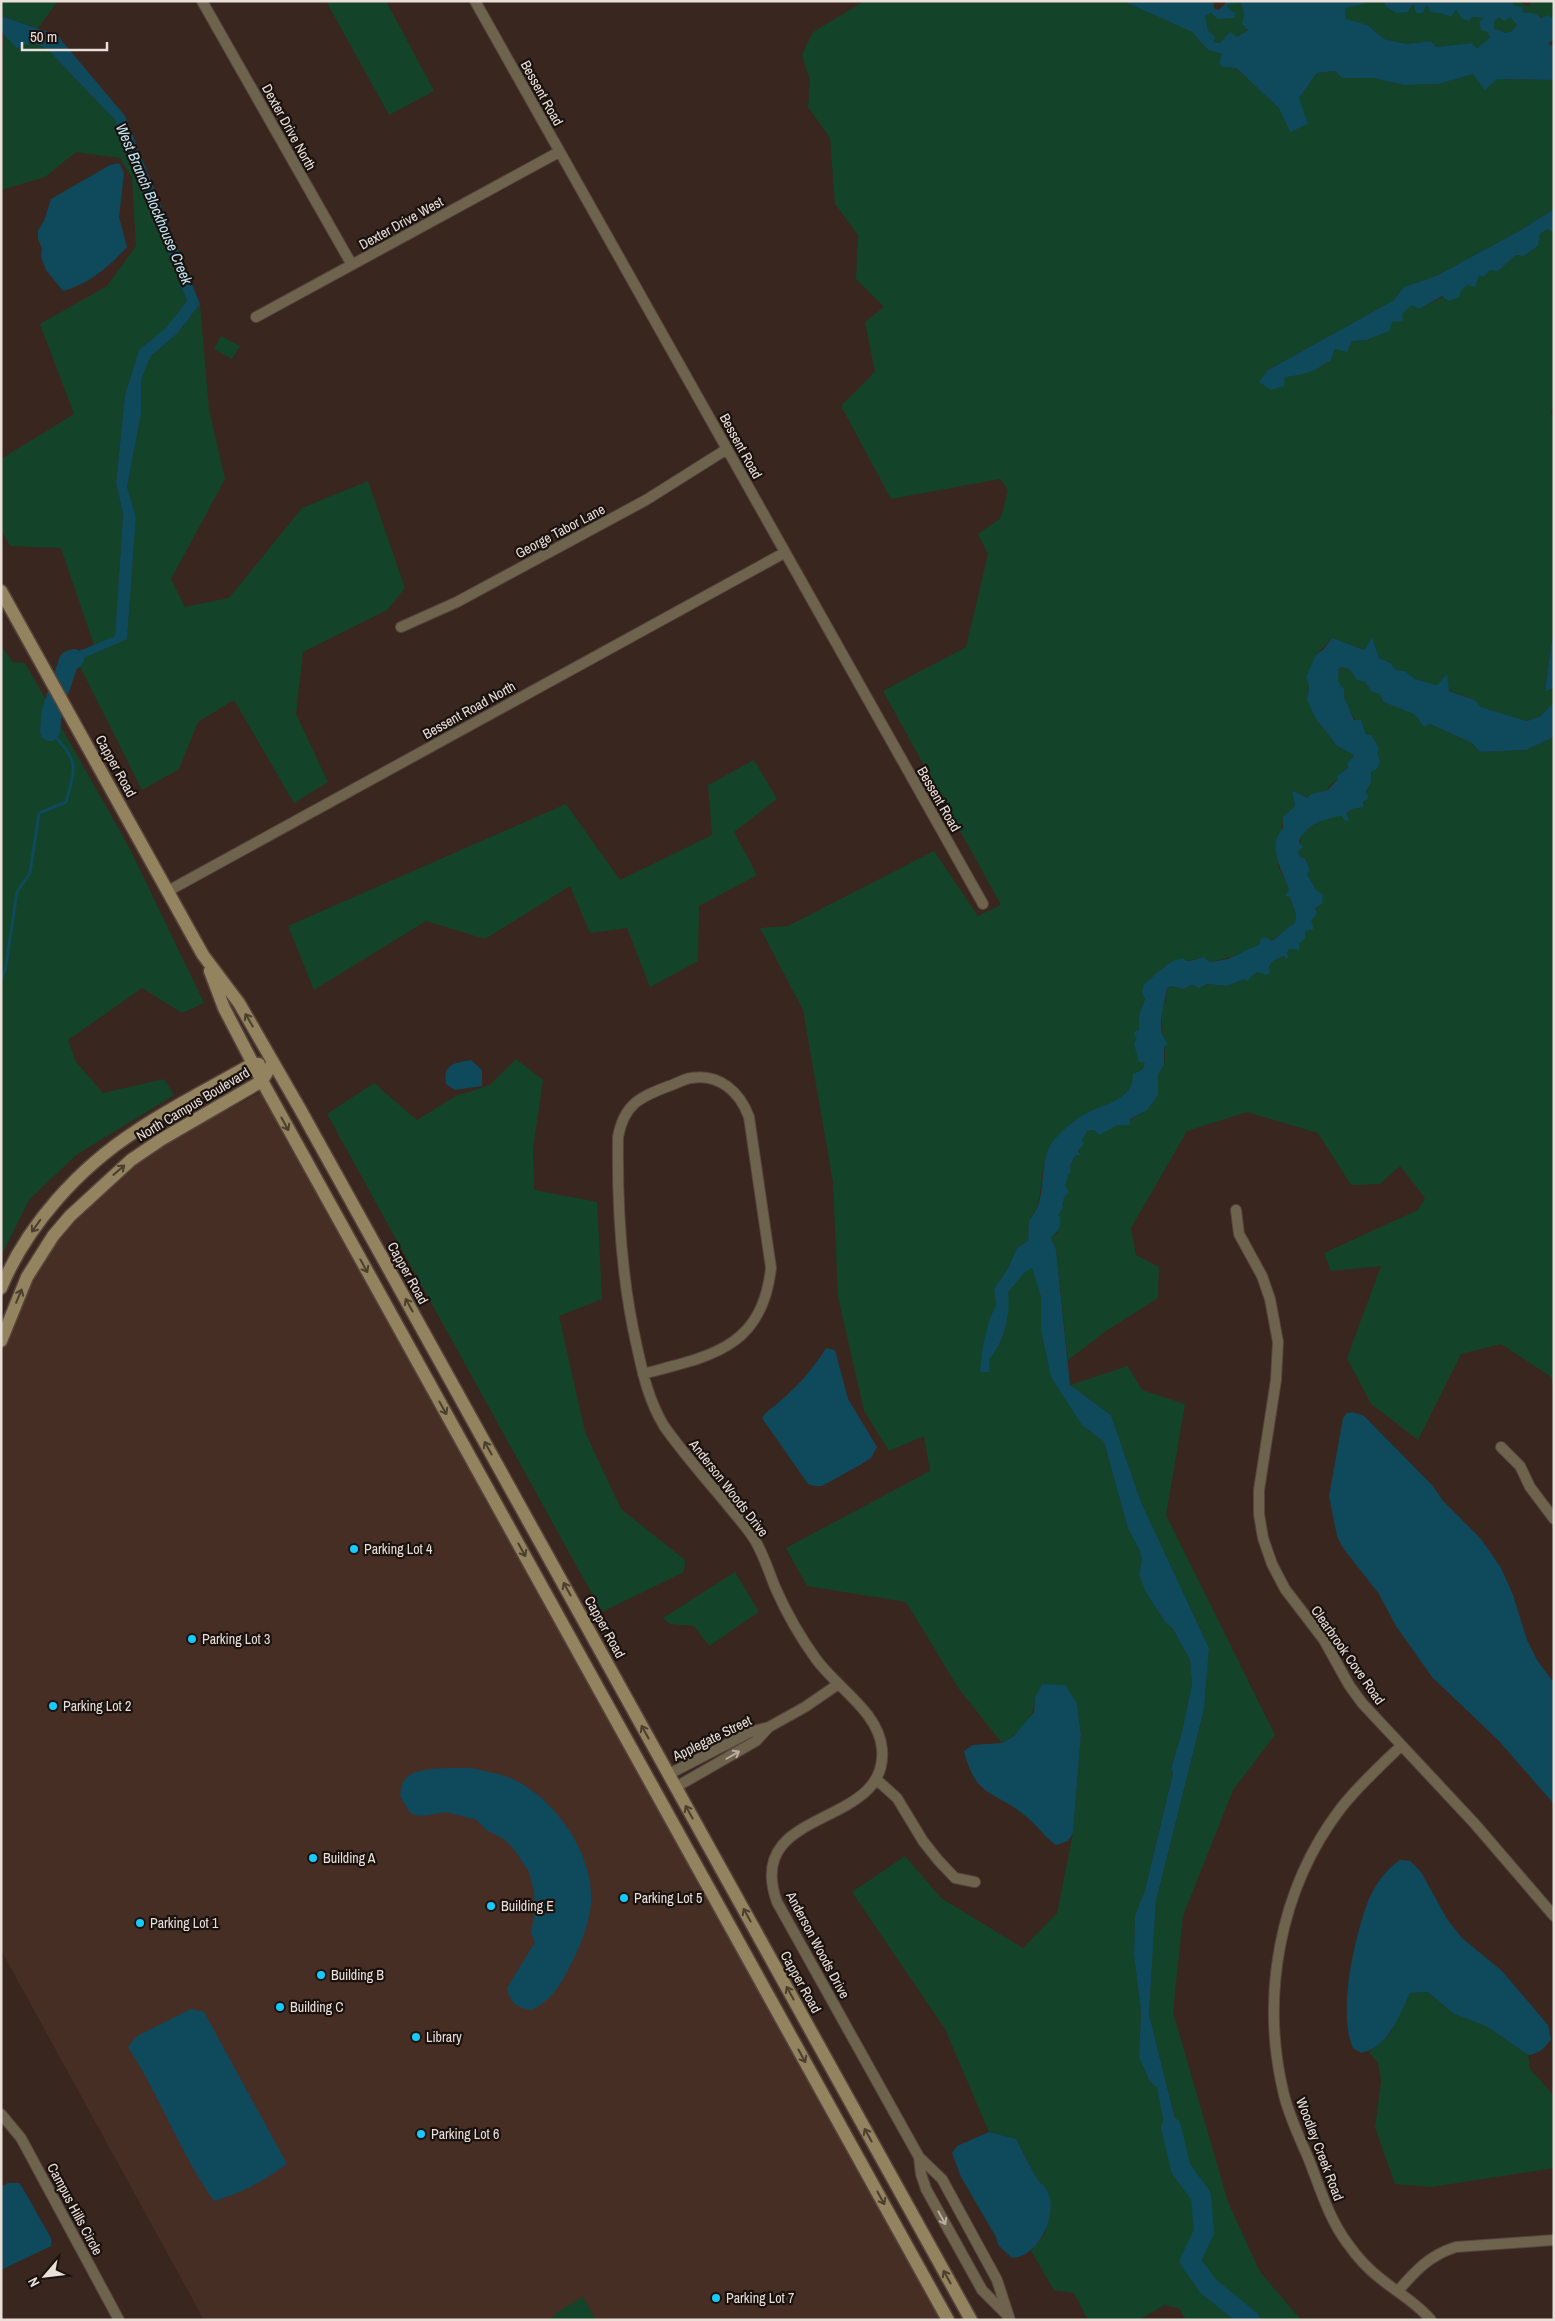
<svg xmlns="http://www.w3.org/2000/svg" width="1555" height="2321" font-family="'Archivo Narrow',sans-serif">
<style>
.built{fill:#472e24}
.green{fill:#134429}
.water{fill:#0f495c;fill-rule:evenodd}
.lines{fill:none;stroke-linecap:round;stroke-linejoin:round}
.stream{stroke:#0f495c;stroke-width:3}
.river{stroke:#0f495c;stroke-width:20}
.street-casing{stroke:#55443d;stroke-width:12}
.secondary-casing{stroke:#55443d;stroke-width:15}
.street{stroke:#6e644d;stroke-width:10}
.secondary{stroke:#93835e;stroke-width:12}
.oneway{stroke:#4a3f2e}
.oneway2{stroke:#b9aea2}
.poi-dot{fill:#16cafb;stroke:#1a120e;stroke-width:2}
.labels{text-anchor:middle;stroke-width:4.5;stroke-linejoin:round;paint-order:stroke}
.street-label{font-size:14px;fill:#ebdfda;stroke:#1a120e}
.poi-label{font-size:14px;fill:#ebdfda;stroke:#1a120e;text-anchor:start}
.water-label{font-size:15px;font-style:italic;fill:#c1e7f7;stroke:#1a120e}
</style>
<rect width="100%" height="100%" fill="#39261f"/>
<path class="built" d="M265,1090L948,2320H204L1,1950V1350L27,1278L65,1228L135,1159Z"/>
<path class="green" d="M1,1H58L38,28L1,16Z
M326,1H386L434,91L389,115Z
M865,1H1123L1192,32L1208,50L1222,54L1219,63L1222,67L1235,68L1280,108L1290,132L1299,98L1317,73L1335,71L1342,78H1373L1404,85L1439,84L1473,74L1497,79L1554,80V209L1521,230L1436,276L1404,287L1394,300L1268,370C1306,386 1299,367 1330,362L1335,349L1352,341L1366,340L1413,304L1419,309C1441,297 1459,292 1479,276L1484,277L1490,270H1498L1516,255L1524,256L1537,247L1540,234L1547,229L1554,233V408L1550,410L1554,421V625L1545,690L1554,688V703L1541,716L1527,721L1481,707L1475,700L1437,685L1415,679L1405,671L1396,670L1391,663L1379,658L1372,638L1366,650L1332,638L1316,655L1307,693L1316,719L1337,746L1354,755L1349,761V767L1337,776L1338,779L1328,787V790L1311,794L1307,798L1294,791L1292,792L1295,806L1283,817L1278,866L1290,890L1285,896L1290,897L1296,914L1295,922C1276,942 1237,957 1210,962L1204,957L1164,966L1160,972L1144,984L1145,998L1139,1015V1030L1137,1037L1139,1062L1145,1063L1142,1070L1134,1074C1134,1100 1105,1104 1088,1113C1084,1115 1080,1120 1077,1124C1070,1133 1047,1155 1044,1166C1039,1184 1043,1205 1029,1220L1028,1241L1017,1248L1007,1270L994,1289L996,1305L990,1318L989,1360C1004,1342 1011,1315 1007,1292L1025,1271L1033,1268L1041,1297V1329L1082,1425L1104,1442L1128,1529L1139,1549L1142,1560L1139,1574L1145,1591L1165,1622L1173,1629L1190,1660L1192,1684L1182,1732L1171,1767L1173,1772L1145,1890L1135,1917L1134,1955L1141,2012L1139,2057L1149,2080L1157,2088L1171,2154L1183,2150L1149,2014L1156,1901L1204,1709L1209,1648L1141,1502L1111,1415L1070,1385L1128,1366L1142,1390L1185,1404L1166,1515L1275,1735L1233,1790L1183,1916L1173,2012L1228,2202L1260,2272L1301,2320H1186L1179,2308L1164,2305L1139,2320H1088L1074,2293L1054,2290L1031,2251L1045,2234L1048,2191L1037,2179L1016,2139L989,2132L945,2029L852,1892L905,1856L941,1898L1023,1948L1057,1913L1073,1833L1081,1734L1077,1704L1035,1698C1034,1719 1020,1733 1002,1743L959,1689L906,1602L807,1586L786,1548L930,1471L924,1436L889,1451L864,1411L838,1297L833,1182L803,1010L760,928L788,926L934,851L978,916L1001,905L883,691L966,647L988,554L978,534L1001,518L1008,490L1000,479L891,499L841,406L875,372L865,322L884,307L856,279L858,235L835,204L830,138L808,107L810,81L802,55L813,32Z
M1366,1H1384L1385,6H1428L1430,12L1444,14L1456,9L1472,17L1485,18L1490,39L1477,48L1471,43L1436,47L1431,41L1407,44L1384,39L1368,25L1346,20L1345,8L1364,4Z
M1513,1H1523L1524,5L1529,6L1532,1H1554V19C1540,18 1525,13 1513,5Z
M1241,3L1248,29C1238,37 1226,45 1214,42L1215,37L1208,30L1204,16L1227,7V5Z
M1499,17H1510L1517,25L1513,31L1505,33L1498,29L1494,30V22Z
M3,31L17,49L31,42L47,49L115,120L187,301L165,330L139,350L125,395L116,483L123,514L115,636L94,645L61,548L10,546L1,530V459L74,414L40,324L107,286L136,246L132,178L120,158L76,152L45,177L1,190Z
M200,304L209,410L225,479L171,579L185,607L229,598L302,508L368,481L405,588L387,610L303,652L296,714L328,782L294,803L234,700L198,722L179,769L142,790L77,661L127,638L136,517L127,487L141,414V380L151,356L177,334Z
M221,336L240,346L232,359L214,349Z
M1,646L13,662L25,663L130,849L204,1003L182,1013L142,988L68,1040L76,1062L103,1093L164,1079L174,1095L76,1155L29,1200L1,1256Z
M1342,667L1349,669L1357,680L1365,682L1372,692L1380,694L1383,702L1414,714L1424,727L1430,724L1472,743L1480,752L1526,750L1554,737V1383L1551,1377L1501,1344L1461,1354L1418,1440L1371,1404L1347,1358L1381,1266L1331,1271L1324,1253L1418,1210L1425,1198L1400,1166L1380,1184L1351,1185L1318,1133L1247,1112L1187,1131L1131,1228L1136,1255L1159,1267L1158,1298L1106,1331L1068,1360L1056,1250L1051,1237L1058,1233L1057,1214L1061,1211L1064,1204C1060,1191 1069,1168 1075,1156L1080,1155C1077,1147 1083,1137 1087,1131L1094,1130L1099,1134L1118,1125H1130V1120L1146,1110L1158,1095V1075L1164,1065L1165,1057L1161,1011L1166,1001L1167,988L1172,986L1183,989L1192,985L1199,988L1207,984L1227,986L1269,968L1273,961L1284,956L1286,959L1287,952L1299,944L1315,912L1316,890L1307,874L1310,869L1305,858H1301L1298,852L1303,832L1327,817L1342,816L1353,809L1364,807C1363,797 1368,790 1371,781C1373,768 1369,751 1367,738C1363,723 1343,712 1344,689L1337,682L1339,669Z
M754,760L777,799L734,832L757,875L699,906L698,961L650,987L627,928L590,933L570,886L485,939L426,921L314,990L288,926L566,804L620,880L712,835L708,785Z
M516,1059L543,1080L533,1149L534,1190L597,1202L602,1299L559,1316L585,1432L621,1509L685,1560L684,1572L602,1612L327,1114L374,1083L417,1120L456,1096L490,1085Z
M735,1572L759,1612L709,1646L694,1626L670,1624L663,1618Z
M1428,1992L1454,2014L1486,2026L1528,2055L1530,2069L1554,2096V2168L1432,2187L1395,2184L1375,2128L1381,2081L1378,2063L1369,2052L1389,2035L1410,1993Z
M583,2297L596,2320H550L559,2311Z"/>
<path class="water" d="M1123,1H1214V8L1218,10L1225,4V1H1366L1365,4L1345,8L1346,19L1368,25L1384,39L1407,44L1431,41L1436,47L1471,43L1477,48L1490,38L1488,32L1481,30L1479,22L1484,18L1472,17L1469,21L1461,18L1456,9L1451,17L1444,14L1430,12L1428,6L1425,7L1423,13H1416L1414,5L1410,7L1408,12L1397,13L1385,6L1384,1H1513V5L1522,7L1524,12L1536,14L1541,18L1548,15L1554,19V39L1549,43V45L1554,46V80L1497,79L1485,90L1473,74L1439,84L1404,85L1373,78H1342L1335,71L1317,73L1299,98L1308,124L1290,132L1279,108L1236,68L1222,67L1219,63L1222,54L1208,50L1192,32ZM1241,3L1244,14L1242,24L1248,30L1237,37L1230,32L1220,43L1214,42L1215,37L1208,30L1205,16L1211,13L1218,19L1234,18L1236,14L1227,7V5ZM1499,17L1504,21L1510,17L1517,25L1512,31L1505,33L1498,29L1494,30V22Z
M1,16L57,35L125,116L200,304L177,334L151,356L141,380V414L127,487L136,517L127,639L77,661L63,683L58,671L67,656L115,636L123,514L116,483L125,395L139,350L165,329L187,301L115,120L47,49L31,42L17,49L1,31Z
M119,163L124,173L119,217L127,247C110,266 89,284 63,291L46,270L41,257L42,248L38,239V230L44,221L51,199L110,165Z
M1554,209V233L1547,229L1540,234L1538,246L1524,256L1516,255L1498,271L1490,270L1484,277L1479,276L1475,287L1467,285L1461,290L1459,297L1449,301L1442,296L1419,309L1412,305L1402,314L1403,321L1392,322L1389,331L1366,340L1352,341L1347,352L1335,349L1330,362C1322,363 1321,367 1315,370C1305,374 1296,376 1285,377L1284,386L1271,390L1259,382L1268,370L1394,300L1404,287L1436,276L1521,230Z
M1554,625V688L1545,691Z
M1372,637L1379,658L1391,663L1396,670L1405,671L1415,679L1437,685L1447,674L1449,691L1475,700L1481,707L1527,721L1541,716L1554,702V737L1526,750L1480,752L1472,743L1430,724L1424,727L1414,714L1383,702L1380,694L1372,692L1365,682L1357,680L1349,669L1342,667L1339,669L1338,682L1344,689V697L1354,720H1361L1366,735H1371L1379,748L1377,753L1380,761L1378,768L1371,772V782L1366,792L1368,798L1363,802L1364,807L1353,809L1346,813L1349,820L1345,821L1342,816C1325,818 1305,825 1299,842L1303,847L1298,852L1301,858H1305L1310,870L1307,874L1316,890L1323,895L1322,904L1315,908L1317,914L1311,920L1314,929L1305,931V938L1299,944V950L1290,949L1287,952L1288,958L1286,959L1284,956L1273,961L1269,967L1270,972L1267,975L1258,972L1250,977L1248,981L1244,979L1227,986L1207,984L1199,988L1192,985L1183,989L1172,986L1167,988C1165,1005 1154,1029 1168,1044L1164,1047V1065L1158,1075V1095L1147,1110L1130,1119V1125H1118L1099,1135L1094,1130L1087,1131L1082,1140L1084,1143L1078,1151L1080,1155L1075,1156L1070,1166L1071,1172L1068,1175L1065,1186L1069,1193L1064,1197C1062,1204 1065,1209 1058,1214L1060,1217C1061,1227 1059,1231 1051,1237L1056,1250L1070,1385L1111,1415L1141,1502L1209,1648L1204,1709L1156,1901L1149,2014L1183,2151L1170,2154L1157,2088L1149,2080L1139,2057L1141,2012L1134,1955L1135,1916L1145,1890L1173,1773L1171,1768L1182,1732L1192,1684L1190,1660L1173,1629L1165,1622L1145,1591L1139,1574L1142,1560L1139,1549L1128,1529L1104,1442L1082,1425L1051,1377L1041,1329V1297L1032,1268L1025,1272L1008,1292C1011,1315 1004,1342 989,1360L990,1372H980L983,1345L990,1318L996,1305L994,1289L1007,1270L1017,1248L1028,1241L1029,1220C1050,1199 1036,1162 1054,1140C1061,1131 1077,1118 1087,1113C1104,1104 1134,1100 1133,1074L1142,1070L1145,1063L1139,1062L1134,1044L1137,1037L1134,1035L1135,1031L1139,1030V1015L1145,999L1142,992L1144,984C1155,976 1167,961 1180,959C1188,958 1180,960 1188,961C1192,961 1199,958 1204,957L1210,962L1228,959L1260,944V939L1265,937L1272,941L1295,922L1296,914L1290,897L1285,896L1289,890C1283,870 1266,848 1283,828V817L1295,806L1292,792L1294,791L1307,798L1311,794L1328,790L1338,779L1337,776L1349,767L1347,764L1354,755L1337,746L1316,719L1307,700L1309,685L1306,677L1316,655L1324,649L1332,638L1365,650Z
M471,1060L482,1070V1086L455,1090L446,1084C443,1064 454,1063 471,1060Z
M826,1348L835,1350L848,1399L877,1447L871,1458L860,1465L822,1486H814L808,1484L762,1418C766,1411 773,1408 779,1402C798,1386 813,1369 826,1348Z
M1353,1412L1364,1416L1433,1486L1443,1501L1481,1539L1501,1568L1513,1595L1527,1640L1537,1660L1554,1683V1804L1498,1740L1432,1677L1396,1626L1379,1594L1343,1548L1337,1536L1329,1496L1343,1418L1347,1413Z
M1042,1684L1065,1685L1077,1704L1081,1734L1073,1833L1068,1841L1056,1845C1044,1837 1038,1826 1028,1818C996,1790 976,1800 964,1751L973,1745L1002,1743L1014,1736L1034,1712L1035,1698Z
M471,1768C483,1771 497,1773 508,1777C555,1796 599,1859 590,1911C587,1927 581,1944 574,1958C562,1981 556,1997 532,2010C517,2008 510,2003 507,1988L535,1942L531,1933L535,1911L534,1892L529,1872L516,1852L504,1839L486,1830L477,1820L446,1812L422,1816L415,1815L410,1813L400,1796C401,1790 401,1783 406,1778C417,1766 455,1768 471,1768Z
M1400,1860L1410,1861L1421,1872L1447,1919L1462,1938L1502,1971L1548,2025L1551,2039C1545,2048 1539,2054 1528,2055L1486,2026L1454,2014L1428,1992L1410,1993C1399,2016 1388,2048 1361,2053L1353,2048C1337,2013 1355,1934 1369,1899C1375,1885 1387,1868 1400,1860Z
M191,2009L204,2012L287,2164C262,2182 244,2192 214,2201C180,2153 160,2096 128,2047L137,2036Z
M989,2132L1016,2139C1023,2152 1029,2165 1036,2177C1039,2183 1046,2186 1048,2192C1058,2214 1039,2257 1012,2258L998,2245L996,2237L961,2177L952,2153L957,2146Z
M8,2183H19L22,2187L51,2238V2246L1,2270V2187Z"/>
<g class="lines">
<path class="stream" d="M1,979L5,971L17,892L30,873L39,813L66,802C77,763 78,761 50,731"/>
<path class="river" d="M50,731L52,710L69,661L74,659
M1171,2127L1181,2169L1201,2196L1204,2232L1190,2261L1208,2286L1250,2320"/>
<defs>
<path id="street" d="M202,1L352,265
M475,1L983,904
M256,317L559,152
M401,627L457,602L646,500L727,449
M168,891L784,553
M1236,1210L1239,1234L1262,1276L1270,1299L1278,1342L1276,1380L1259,1490V1514L1263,1538L1272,1564L1285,1589L1324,1640L1349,1685L1362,1703L1475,1824L1554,1916
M643,1374C710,1356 762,1349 771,1268L749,1117C740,1092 719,1073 691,1078C683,1079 676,1084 669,1086C640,1097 624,1104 618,1137C617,1208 621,1278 637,1347C643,1375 649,1401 664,1426C683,1453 705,1478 726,1503C736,1516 748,1528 756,1542C764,1556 769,1572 775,1587C786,1612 800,1637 816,1659C837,1688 879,1712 882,1749C889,1830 742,1805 777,1902L919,2157L942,2179L997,2280L1010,2320
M1501,1447L1520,1466L1530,1487L1554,1519
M1401,1746C1380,1766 1359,1785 1341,1808C1279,1889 1260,1997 1284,2095C1289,2115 1298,2135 1307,2155C1319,2184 1328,2218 1348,2244C1357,2257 1368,2269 1381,2279C1398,2293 1417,2303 1431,2320
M669,1774L750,1732L769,1727L805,1707L837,1685
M876,1779L897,1798L923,1841L938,1860L955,1878L975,1882
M676,1787L756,1741L769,1727
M1,2114L21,2138L119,2320
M919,2157L921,2174L926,2189L982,2290L1008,2316
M1398,2291C1416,2270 1430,2255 1456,2247L1554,2240"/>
<path id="secondary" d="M1,591L203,955L239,1003L300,1109L971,2320
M210,971L224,1008L262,1081L948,2320
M1,1288C27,1225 79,1168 136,1131C173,1106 214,1086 252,1064H259
M1,1341L27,1277L53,1236L70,1216L131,1160L162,1139L262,1081L273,1062"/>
</defs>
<use href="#street" class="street-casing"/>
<use href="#secondary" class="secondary-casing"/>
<use href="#street" class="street"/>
<use href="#secondary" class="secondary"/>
</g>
<defs><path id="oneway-shaft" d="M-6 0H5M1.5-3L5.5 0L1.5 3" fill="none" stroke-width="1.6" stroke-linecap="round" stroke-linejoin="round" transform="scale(1.25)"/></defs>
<g class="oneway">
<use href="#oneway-shaft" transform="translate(249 1020) rotate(-120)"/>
<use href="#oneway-shaft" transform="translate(285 1124) rotate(61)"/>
<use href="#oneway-shaft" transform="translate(119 1170) rotate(-41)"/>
<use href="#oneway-shaft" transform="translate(36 1226) rotate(125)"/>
<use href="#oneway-shaft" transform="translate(364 1266) rotate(61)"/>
<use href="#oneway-shaft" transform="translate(19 1296) rotate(-67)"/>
<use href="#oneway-shaft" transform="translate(409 1305) rotate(-119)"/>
<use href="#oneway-shaft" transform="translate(443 1408) rotate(61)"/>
<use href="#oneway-shaft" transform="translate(488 1448) rotate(-119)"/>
<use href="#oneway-shaft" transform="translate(522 1550) rotate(61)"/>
<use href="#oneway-shaft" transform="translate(567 1589) rotate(-119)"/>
<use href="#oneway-shaft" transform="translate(645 1732) rotate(-119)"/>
<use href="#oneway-shaft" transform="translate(689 1812) rotate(-119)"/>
<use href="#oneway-shaft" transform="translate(747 1915) rotate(-119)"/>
<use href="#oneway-shaft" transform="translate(790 1993) rotate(-119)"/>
<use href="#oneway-shaft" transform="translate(802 2056) rotate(61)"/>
<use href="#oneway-shaft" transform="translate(868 2135) rotate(-119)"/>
<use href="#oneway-shaft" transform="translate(881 2198) rotate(61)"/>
<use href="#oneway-shaft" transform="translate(947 2277) rotate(-119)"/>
</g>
<g class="oneway2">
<use href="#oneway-shaft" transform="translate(733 1755) rotate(-30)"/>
<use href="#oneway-shaft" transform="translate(942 2218) rotate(61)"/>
</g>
<g class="poi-dot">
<circle cx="354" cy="1549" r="5"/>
<circle cx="192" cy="1639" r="5"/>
<circle cx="53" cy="1706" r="5"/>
<circle cx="313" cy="1858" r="5"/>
<circle cx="624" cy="1898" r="5"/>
<circle cx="491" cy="1906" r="5"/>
<circle cx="140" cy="1923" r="5"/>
<circle cx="321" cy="1975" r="5"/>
<circle cx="280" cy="2007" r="5"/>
<circle cx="416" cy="2037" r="5"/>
<circle cx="421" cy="2134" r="5"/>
<circle cx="716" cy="2298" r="5"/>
</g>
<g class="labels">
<g class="street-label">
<text transform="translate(542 93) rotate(61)" y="5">Bessent Road</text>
<text transform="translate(289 127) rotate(61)" y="5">Dexter Drive North</text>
<text transform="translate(401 223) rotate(-29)" y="5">Dexter Drive West</text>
<text transform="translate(741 446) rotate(61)" y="5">Bessent Road</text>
<text transform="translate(560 531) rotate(-28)" y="5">George Tabor Lane</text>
<text transform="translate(469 710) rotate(-29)" y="5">Bessent Road North</text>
<text transform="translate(116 766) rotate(61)" y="5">Capper Road</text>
<text transform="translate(939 799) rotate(60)" y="5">Bessent Road</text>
<text transform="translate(193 1104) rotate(-31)" y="5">North Campus Boulevard</text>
<text transform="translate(408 1273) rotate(61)" y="5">Capper Road</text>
<text transform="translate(729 1488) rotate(52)" y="5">Anderson Woods Drive</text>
<text transform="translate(605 1627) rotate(61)" y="5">Capper Road</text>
<text transform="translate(1348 1655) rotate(55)" y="5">Clearbrook Cove Road</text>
<text transform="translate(712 1738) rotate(-26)" y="5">Applegate Street</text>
<text transform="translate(818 1945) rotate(62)" y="5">Anderson Woods Drive</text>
<text transform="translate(801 1982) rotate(61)" y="5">Capper Road</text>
<text transform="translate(1320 2149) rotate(69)" y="5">Woodley Creek Road</text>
<text transform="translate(75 2209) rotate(62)" y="5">Campus Hills Circle</text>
</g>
<g class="poi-label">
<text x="364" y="1554">Parking Lot 4</text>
<text x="202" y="1644">Parking Lot 3</text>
<text x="63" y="1711">Parking Lot 2</text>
<text x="323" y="1863">Building A</text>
<text x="634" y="1903">Parking Lot 5</text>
<text x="501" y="1911">Building E</text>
<text x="150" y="1928">Parking Lot 1</text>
<text x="331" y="1980">Building B</text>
<text x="290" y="2012">Building C</text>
<text x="426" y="2042">Library</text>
<text x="431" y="2139">Parking Lot 6</text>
<text x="726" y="2303">Parking Lot 7</text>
</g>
<g class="water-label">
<text transform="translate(154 204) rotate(67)" y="5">West Branch Blockhouse Creek</text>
</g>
</g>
<rect width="1555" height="2321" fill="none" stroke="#ebdfda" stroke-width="5"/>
<g transform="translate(45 2276) rotate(242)" stroke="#1a120e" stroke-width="4" paint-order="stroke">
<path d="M0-4L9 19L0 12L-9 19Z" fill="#ebdfda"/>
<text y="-8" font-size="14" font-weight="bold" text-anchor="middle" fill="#ebdfda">N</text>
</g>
<path d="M22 42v8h85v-8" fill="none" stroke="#ebdfda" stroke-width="2.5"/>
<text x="30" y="42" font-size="15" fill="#ebdfda" stroke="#1a120e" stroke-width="4" paint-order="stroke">50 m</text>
</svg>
